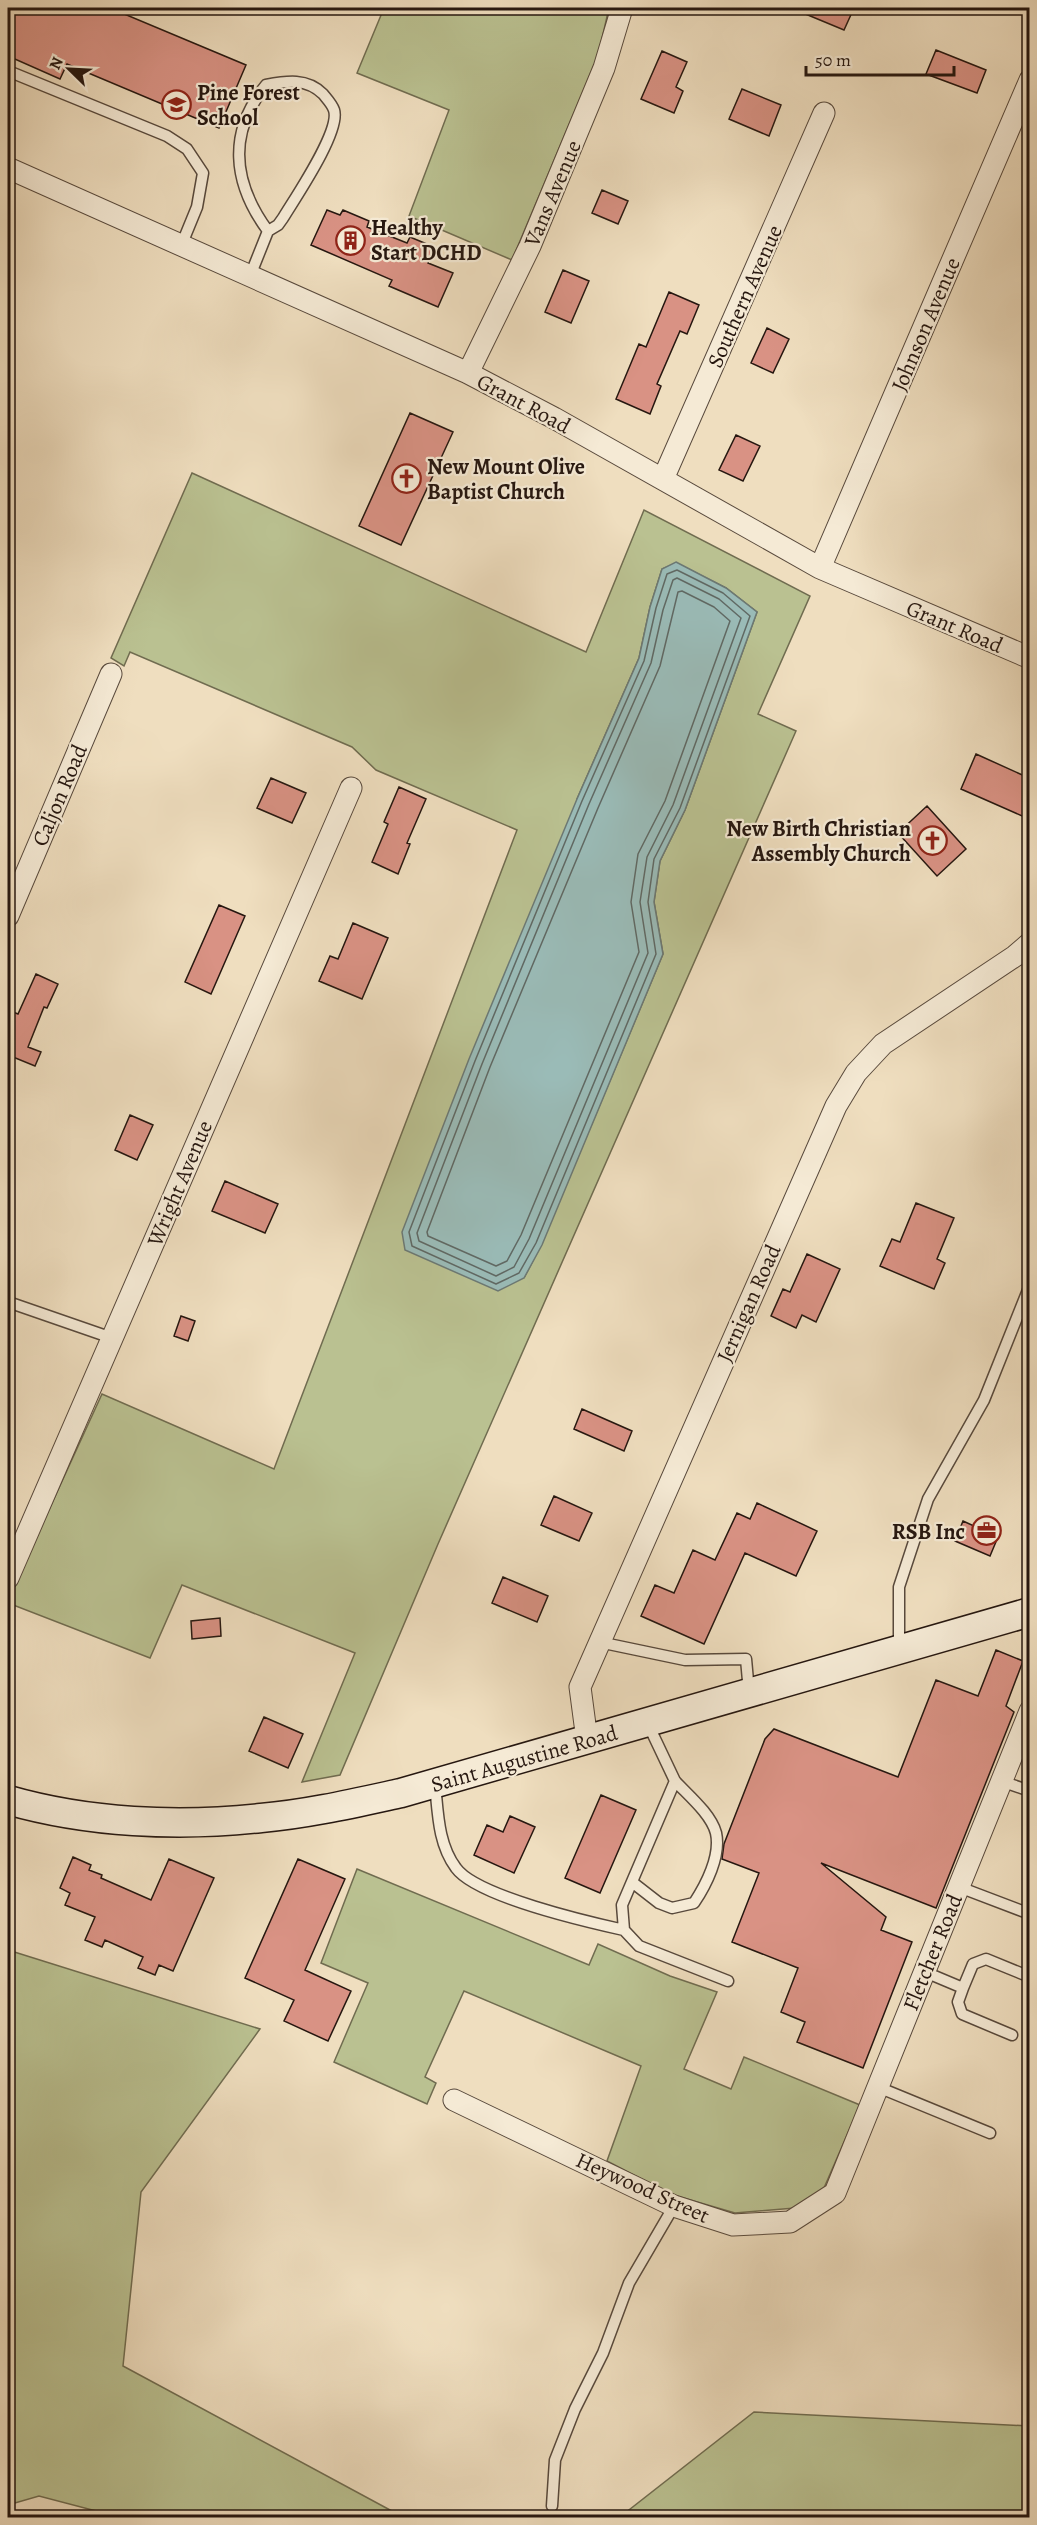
<svg xmlns="http://www.w3.org/2000/svg" width="1037" height="2525" font-family="Alegreya,serif">
<style>
.green{fill:#bac191;stroke:#706c50;stroke-width:1.5;fill-rule:evenodd}
.water{fill:#9abbb7;stroke:#6c7974;stroke-width:1.5}
.lines{fill:none;stroke-linecap:round;stroke-linejoin:round}
.shore{stroke:#606964;stroke-width:1.5}
.building{fill:#d99284;stroke:#261710;stroke-width:1.5}
.lane-casing{stroke:#58493c;stroke-width:13}
.street-casing{stroke:#58493c;stroke-width:23}
.secondary-casing{stroke:#261710;stroke-width:31}
.lane{stroke:#f5ead5;stroke-width:10}
.street{stroke:#f5ead5;stroke-width:21}
.secondary{stroke:#f5ead5;stroke-width:28}
.labels{text-anchor:middle;stroke-width:4.5;stroke-linejoin:round;paint-order:stroke}
.poi-label{font-size:22px;font-weight:bold;fill:#261710;stroke:#f5ead5;text-anchor:start}
.street-label{font-size:22px;fill:#261710;stroke:#f5ead5}
</style>
<rect width="100%" height="100%" fill="#efdebf"/>
<filter id="stains"><feTurbulence type="fractalNoise" baseFrequency=".00333" numOctaves="4"/><feColorMatrix values="0 0 0 0 .2 0 0 0 0 .09 0 0 0 0 .02 0 0 0 .5 -.17"/></filter>
<radialGradient id="worn" r=".72"><stop offset=".6" stop-color="#630" stop-opacity="0"/><stop offset="1" stop-color="#630" stop-opacity=".3"/></radialGradient>
<path class="green" d="M384,8H609L598,56L512,260L409,216L449,110L357,73Z
M192,473L586,652L644,510L810,596L758,714L796,731L438,1544L340,1775L302,1782L355,1653L182,1585L150,1658L8,1603V1599L102,1394L274,1469L517,830L376,770L352,747L130,652L124,666L111,658ZM676,563L726,588L757,612L685,810L660,861L654,902L663,954L541,1245L524,1278L577,799L639,658L650,607L662,569Z
M357,1869L589,1965L598,1944L670,1976L717,1992L684,2069L731,2089L744,2057L860,2105L824,2188L795,2208L735,2213L670,2194L607,2161L641,2066L464,1991L425,2077L436,2083L427,2104L334,2062L368,1983L321,1963Z
M8,1950L260,2029L141,2192L123,2366L403,2517H119L39,2496L8,2505Z
M754,2412L1029,2426V2517H620Z"/>
<path class="water" d="M676,562L726,588L757,612L685,810L660,861L654,902L663,954L542,1245L524,1278L498,1291L405,1250L402,1232L469,1059L577,799L639,658L650,607L662,569Z"/>
<g class="lines">
<path class="shore" d="M677,570L723,593L750,616L680,808L654,859L648,902L656,954L536,1243L519,1273L496,1284L412,1246L409,1232L475,1061L582,801L644,661L656,608L667,574Z
M677,578L719,599L741,618L673,805L647,857L640,902L648,953L529,1239L514,1267L496,1276L419,1241L417,1233L482,1064L589,804L651,663L663,610L673,580Z
M682,591L714,607L730,621L665,801L638,854L631,902L639,952L521,1235L507,1261L496,1266L428,1236L427,1232L490,1067L598,808L660,666L678,592Z"/>
</g>
<path class="building" d="M8,8H110L246,65L219,128L67,64L60,79L8,56Z
M791,8H854L844,30Z
M936,50L986,70L977,93L926,74Z
M662,51L687,62L676,87L683,91L674,113L641,99Z
M742,89L781,105L769,136L729,119Z
M602,190L628,201L618,224L592,213Z
M327,210L340,215L343,210L369,221L367,227L407,243L410,237L434,247L428,263L453,273L438,307L389,286L392,280L311,245Z
M563,270L589,281L571,323L545,312Z
M669,292L699,305L687,334L680,331L657,384L661,386L650,414L616,399L639,344L646,347Z
M767,328L789,339L773,373L751,363Z
M410,413L453,432L401,545L359,526Z
M736,435L760,446L743,481L719,470Z
M976,754L1029,778V819L961,789Z
M271,778L306,793L292,823L257,808Z
M399,787L426,799L407,843L410,844L398,874L372,862L388,824L384,822Z
M927,806L966,849L937,876L898,833Z
M219,905L245,916L211,994L185,982Z
M353,923L388,938L362,999L319,981L330,956L338,959Z
M36,974L58,984L47,1008L44,1007L28,1047L41,1052L35,1066L8,1055V1025L13,1012L18,1014Z
M130,1115L153,1125L137,1160L115,1150Z
M225,1181L278,1204L265,1233L212,1211Z
M916,1203L954,1218L937,1259L945,1263L934,1289L880,1266L892,1239L900,1242Z
M807,1254L840,1269L816,1322L802,1315L796,1328L771,1316L783,1289L790,1292Z
M181,1316L195,1321L188,1341L174,1336Z
M582,1409L632,1431L624,1451L574,1429Z
M554,1496L592,1513L579,1541L541,1525Z
M757,1503L817,1531L796,1576L745,1553L704,1644L641,1616L655,1585L674,1593L693,1550L715,1560L737,1513L750,1519Z
M963,1521L998,1537L990,1556L955,1541Z
M503,1577L548,1596L537,1622L492,1603Z
M220,1618L221,1636L192,1639L191,1621Z
M996,1650L1023,1661L1006,1706L1014,1712L936,1908L821,1863L886,1917L881,1930L912,1942L863,2068L797,2042L805,2022L781,2012L798,1968L732,1942L759,1873L722,1859L724,1844L765,1739L774,1729L898,1777L936,1680L978,1696Z
M264,1717L303,1734L288,1768L249,1751Z
M601,1795L636,1810L600,1893L565,1878Z
M510,1816L535,1827L514,1873L474,1855L487,1825L503,1832Z
M73,1857L91,1865L89,1870L102,1875L101,1878L151,1900L169,1859L214,1878L173,1971L159,1965L155,1975L138,1968L143,1957L105,1940L102,1947L85,1940L95,1917L65,1905L70,1893L60,1888Z
M298,1859L345,1879L305,1970L351,1991L328,2041L284,2021L294,2000L245,1978Z"/>
<g class="lines">
<defs>
<path id="lane" d="M720,8H724
M8,71L167,136L187,149L203,173L197,207L181,246
M250,276L268,231C232,182 228,132 266,85C287,81 307,78 323,94C327,99 332,104 334,110C341,131 295,198 283,218L278,225L268,231
M8,1302L112,1338
M599,1642L685,1660L746,1659L749,1692
M899,1649V1587L928,1499L984,1400L1030,1285
M647,1722L675,1781L622,1905L624,1930L639,1946L728,1981
M1001,1781L1030,1791
M435,1784C438,1813 438,1844 456,1868C476,1896 588,1922 624,1930
M632,1882L659,1903L672,1908L694,1903C706,1885 721,1856 716,1833C711,1814 688,1795 675,1781
M959,1887L1030,1914
M925,1972L963,1988L973,1964L986,1959L1030,1977
M963,1988L958,2002L962,2014L1012,2035
M878,2087L990,2133
M552,2506L555,2460L575,2409L603,2353L629,2283L674,2206"/>
<path id="street" d="M8,168L468,373L554,418L820,568L1030,658
M468,373L530,246L604,68L622,8
M663,479L824,113
M820,568L1030,80
M8,916L111,674
M8,1578L351,788
M587,1740L580,1687L836,1106L856,1073L883,1044L1015,956L1030,943
M454,2100L674,2206L733,2225L790,2222L835,2193L1030,1711"/>
<path id="secondary" d="M8,1800C88,1823 178,1827 261,1818C308,1814 355,1803 401,1793L1030,1612"/>
</defs>
<use href="#lane" class="lane-casing"/>
<use href="#street" class="street-casing"/>
<use href="#secondary" class="secondary-casing"/>
<use href="#lane" class="lane"/>
<use href="#street" class="street"/>
<use href="#secondary" class="secondary"/>
</g>
<defs>
<symbol id="school-ring" viewBox="-11 -11 22 22"><circle r="9.5" fill="#f5ead5" stroke="#8f2418" stroke-width="1.5"/><path d="M0-5L7-2L0 1L-7-2ZM-4 1L0 2.5L4 1V4Q0 6-4 4Z" fill="#8f2418"/></symbol>
<symbol id="building-ring" viewBox="-11 -11 22 22"><circle r="9.5" fill="#f5ead5" stroke="#8f2418" stroke-width="1.5"/><path d="M-4-6H4V6H1V3H-1V6H-4ZM-2.5-4.3h1.7v1.8h-1.7ZM.8-4.3h1.7v1.8H.8ZM-2.5-1h1.7V.8h-1.7ZM.8-1h1.7V.8H.8Z" fill="#8f2418"/></symbol>
<symbol id="church-ring" viewBox="-11 -11 22 22"><circle r="9.5" fill="#f5ead5" stroke="#8f2418" stroke-width="1.5"/><path d="M-1.2-6h2.4v3.5h3.3v2.4h-3.3V6h-2.4V-.1h-3.3v-2.4h3.3Z" fill="#8f2418"/></symbol>
<symbol id="office-ring" viewBox="-11 -11 22 22"><circle r="9.5" fill="#f5ead5" stroke="#8f2418" stroke-width="1.5"/><path d="M-6-3h4V-5.5h4V-3h4V5H-6ZM-1-4.5V-3h2v-1.5ZM-6 0V1H6V0Z" fill="#8f2418"/></symbol>
</defs>
<g fill-rule="evenodd">
<use href="#school-ring" x="160" y="88" width="33" height="33"/>
<use href="#building-ring" x="334" y="224" width="33" height="33"/>
<use href="#church-ring" x="390" y="462" width="33" height="33"/>
<use href="#church-ring" x="916" y="824" width="33" height="33"/>
<use href="#office-ring" x="970" y="1514" width="33" height="33"/>
</g>
<g class="labels">
<g class="poi-label">
<text x="197" y="100">Pine Forest<tspan x="197" dy="25">School</tspan></text>
<text x="371" y="235">Healthy<tspan x="371" dy="25">Start DCHD</tspan></text>
<text x="427" y="474">New Mount Olive<tspan x="427" dy="25">Baptist Church</tspan></text>
<text x="911" y="836" text-anchor="end">New Birth Christian<tspan x="911" dy="25">Assembly Church</tspan></text>
<text x="965" y="1539" text-anchor="end">RSB Inc</text>
</g>
<g class="street-label">
<text transform="translate(552 193) rotate(-67)" y="8">Vans Avenue</text>
<text transform="translate(744 296) rotate(-66)" y="8">Southern Avenue</text>
<text transform="translate(925 324) rotate(-67)" y="8">Johnson Avenue</text>
<text transform="translate(524 403) rotate(28)" y="8">Grant Road</text>
<text transform="translate(955 626) rotate(23)" y="8">Grant Road</text>
<text transform="translate(59 795) rotate(-67)" y="8">Caljon Road</text>
<text transform="translate(179 1183) rotate(-67)" y="8">Wright Avenue</text>
<text transform="translate(748 1303) rotate(-66)" y="8">Jernigan Road</text>
<text transform="translate(524 1758) rotate(-16)" y="8">Saint Augustine Road</text>
<text transform="translate(932 1952) rotate(-68)" y="8">Fletcher Road</text>
<text transform="translate(643 2187) rotate(24)" y="8">Heywood Street</text>
</g>
</g>
<rect width="1037" height="2525" fill="none" stroke="#efdebf" stroke-width="30"/>
<rect x="9" y="9" width="1019" height="2507" fill="none" stroke="#261710" stroke-width="3"/>
<rect x="15" y="15" width="1007" height="2495" fill="none" stroke="#261710" stroke-width="1.5"/>
<g transform="translate(69 69) rotate(294)" stroke="#f5ead5" stroke-width="4.5" paint-order="stroke">
<path d="M0-4.5L10 22L0 15L-10 22Z" fill="#261710"/>
<text y="-9" font-size="16" font-weight="bold" text-anchor="middle" fill="#261710">N</text>
</g>
<path d="M806 66v9h148v-9" fill="none" stroke="#261710" stroke-width="3"/>
<text x="815" y="66" font-size="18" fill="#261710" stroke="#f5ead5" stroke-width="4.5" paint-order="stroke">50 m</text>
<rect width="100%" height="100%" filter="url(#stains)"/>
<rect width="100%" height="100%" fill="url(#worn)"/>
</svg>
